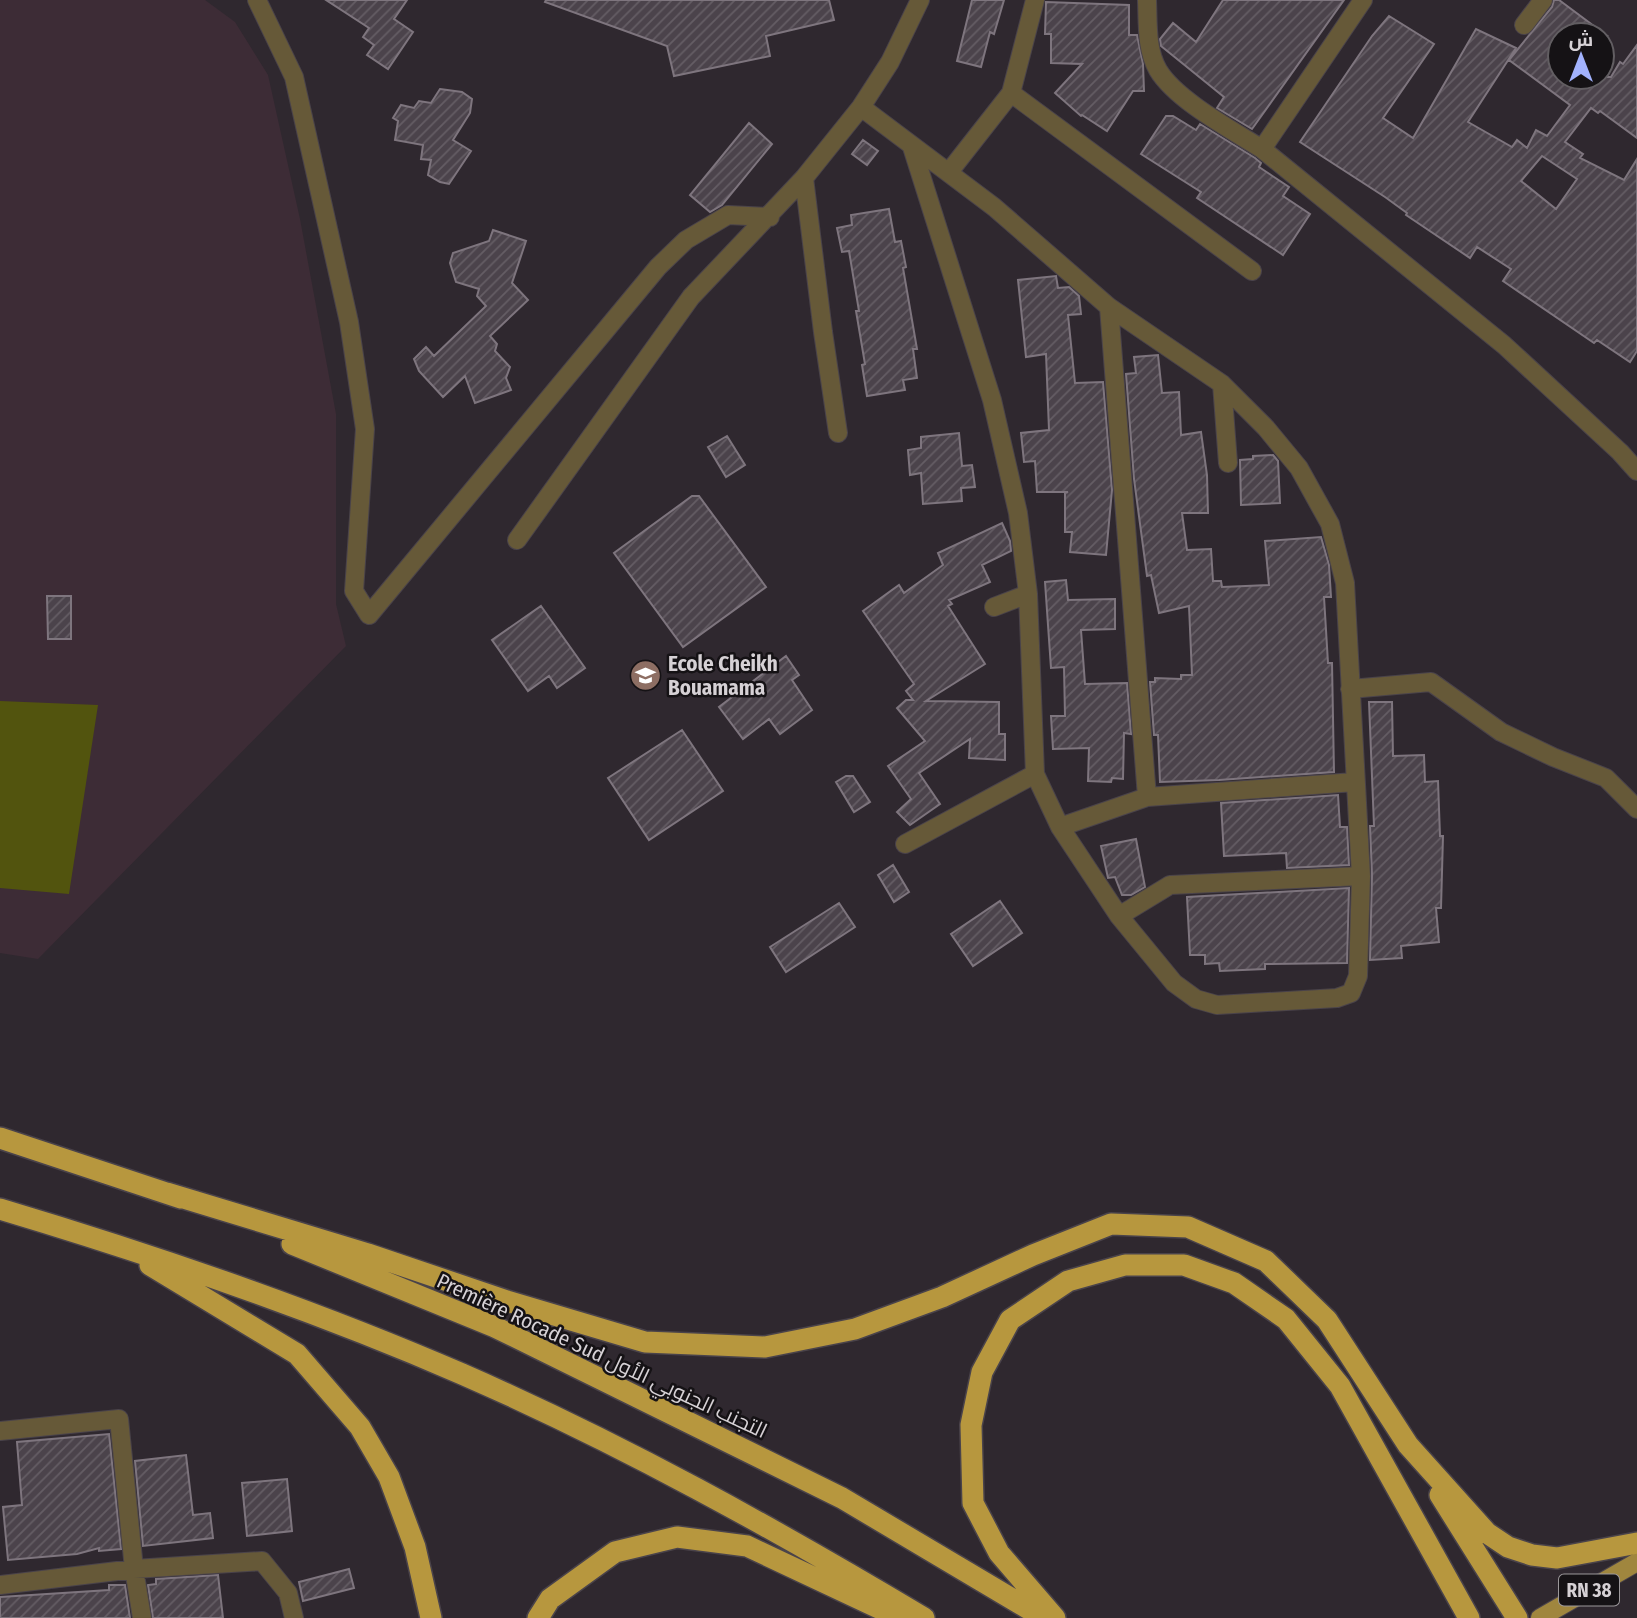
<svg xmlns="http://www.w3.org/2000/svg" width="1637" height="1618" font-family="'Fira Sans Condensed',Cairo,sans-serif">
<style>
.commercial{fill:#3d2c36}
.park{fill:#52540e}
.building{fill:url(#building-hatch);stroke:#7e757e;stroke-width:2;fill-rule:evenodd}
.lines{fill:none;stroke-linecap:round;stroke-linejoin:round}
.minor-casing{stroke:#4a434a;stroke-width:20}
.major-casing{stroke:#4a434a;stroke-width:20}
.highway-casing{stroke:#4a434a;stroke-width:24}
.minor{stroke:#665938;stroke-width:18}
.major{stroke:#a0863e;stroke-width:18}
.highway{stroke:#b7973e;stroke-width:21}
.labels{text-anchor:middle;stroke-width:5;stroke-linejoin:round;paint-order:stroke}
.shield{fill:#151215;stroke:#9c989b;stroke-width:2}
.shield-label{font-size:19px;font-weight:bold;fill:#d6d1d5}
.poi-label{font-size:21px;font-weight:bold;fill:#d6d1d5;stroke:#151215;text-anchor:start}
.street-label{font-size:21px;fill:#d6d1d5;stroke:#151215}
</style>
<defs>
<pattern id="building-hatch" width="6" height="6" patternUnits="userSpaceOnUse" patternTransform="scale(1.75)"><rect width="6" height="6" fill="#4b434b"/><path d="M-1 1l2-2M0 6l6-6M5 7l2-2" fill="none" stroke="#645d64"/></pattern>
</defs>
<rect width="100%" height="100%" fill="#2f282f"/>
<path class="commercial" d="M0,0H205L235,22L268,75L300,219L336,414V604L346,646L38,959L0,953Z"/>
<path class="park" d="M0,701L98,705L69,894L0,888Z"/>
<path class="building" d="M326,0H407L394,19L413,32L388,69L367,55L374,45L363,37L369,28Z
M546,0H829L834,20L766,36L770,56L674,76L667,46L545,2Z
M972,0H1004L994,34L990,32L981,67L957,61Z
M1223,0H1344L1252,129L1217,108L1224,97L1161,46L1160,39L1173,23L1196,42Z
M1554,0H1559L1606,35H1560V77H1611L1620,62L1623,64L1637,45V138L1600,111L1598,113L1591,108L1565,142L1583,154L1580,158L1624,180L1637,159V351L1630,362L1597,340L1594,343L1503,281L1511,269L1477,247L1470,258L1406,215L1407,213L1385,197L1300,142L1372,36L1389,16L1434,44L1383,118L1413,138L1476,29L1516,48L1468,122L1512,147L1517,140L1527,148L1536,130L1547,136L1570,105L1509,60L1552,7ZM1542,156L1577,179L1556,209L1521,181Z
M1046,2L1129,5V35H1137L1143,64L1144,91H1133L1107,131L1082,115L1081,116L1055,93L1082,64L1051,63V34H1045Z
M440,89L462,92L472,99L470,113L453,140L471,151L449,184L440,182L428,175L431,160L421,159L423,145L395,140L398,121L393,118L401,105L414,108L419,101L431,103Z
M1166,116H1173L1196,130L1200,124L1255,158L1261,163L1259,167L1289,187L1283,196L1310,214L1283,255L1197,198L1201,192L1141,154Z
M749,123L772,144L722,205L710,212L690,195Z
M863,140L878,151L867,165L852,154Z
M889,209L895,242L901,241L906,267L903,268L917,349H913L917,378L903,380L905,390L867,396L862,365L865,364L856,311H859L849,251L842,252L837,228L852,225L851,215Z
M493,230L526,241L512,283L528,300L490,336L497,344L495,351L510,367L506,378L511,390L475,403L465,376L443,397L419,371L414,359L426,347L434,356L486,306L477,296L479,289L456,282L450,263L453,253L489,241Z
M1056,276L1058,288L1069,287L1079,296L1081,314L1068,315L1075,383L1103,382L1112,490L1106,555L1070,552L1072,532H1065V493L1068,492H1037L1035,461L1024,462L1021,433L1049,430L1046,354L1026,357L1018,280Z
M1158,355L1162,393L1179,392L1181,435L1201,432L1207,475L1208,513H1182L1187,550L1211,549L1213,581H1221L1222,587L1269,585L1265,541L1321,537L1329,565L1331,597H1324L1328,663H1332L1334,772L1219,780L1160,782L1158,735H1154L1150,682H1155V678L1181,679V675H1192L1189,606L1159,613L1151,575L1147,576L1134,479L1126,374L1136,373L1134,357Z
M959,433L962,466L972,465L975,487L961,488L962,501L923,504L921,473L910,475L908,450L921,448V437Z
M727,436L745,465L726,477L708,447Z
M1273,455L1278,461L1280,503L1241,505L1240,460L1253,459V456Z
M692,496H699L766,587L683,647L614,553Z
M1002,523L1010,541L1011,551L982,565L990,582L949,600L952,604L948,606L985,664L926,701L999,702V734H1005V760L969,758L970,739L919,773L940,804L910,825L897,812L911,799L888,766L925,741L897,708L906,700H913L906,691L914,684L863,611L899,585L904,593L943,565L938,553Z
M1066,580L1068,600L1115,599V629L1081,630L1085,684L1127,683L1131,734L1124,733L1123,779L1112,778L1111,782L1088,781L1089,748L1053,749L1051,716H1065L1064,667L1051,668L1045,582Z
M47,596H71V639H48Z
M541,606L585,668L557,688L549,676L528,691L492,640Z
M786,656L799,675L792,680L812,710L780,734L769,719L743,739L719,707Z
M1369,702H1392L1393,756L1424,755L1425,782L1438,781L1440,836H1443L1441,908H1436L1439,942L1401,946L1402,958L1370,960L1372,875L1370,826H1374Z
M682,730L723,791L649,840L608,778Z
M846,776H853L870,802L854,812L836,782Z
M1338,795L1340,827H1347L1349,865L1287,868L1286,853L1224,856L1221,803Z
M1136,839L1145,887L1131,895H1122L1115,877L1108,878L1101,846Z
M893,865L909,892L894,902L878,875Z
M1349,888L1347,963L1265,964V969L1220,971L1219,963L1205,964V955H1190L1187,897Z
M1000,901L1022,933L973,966L951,934Z
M839,903L855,927L786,972L770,947Z
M109,1434L121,1549L99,1551V1548L77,1554L8,1560L3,1507L22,1505L17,1442Z
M186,1455L193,1515L210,1513L213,1538L143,1546L135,1461Z
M287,1479L292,1531L247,1536L242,1483Z
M349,1569L354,1588L303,1601L299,1582Z
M218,1575L223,1618H153L148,1585L156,1584V1579Z
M109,1585H125L130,1618H0V1597L109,1590Z"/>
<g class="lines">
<defs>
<path id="minor" d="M257,0L294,77L349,322L365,429L354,591L369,615L658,267L686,240L728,215L770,217
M1147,0C1148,23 1146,49 1158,70C1176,100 1232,130 1262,149
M1363,0L1262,149L1504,345L1620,452L1637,471
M1524,25L1543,0
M1011,93L1252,271
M861,107L994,207L1109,307L1222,384L1266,428L1299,468L1330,524L1345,583L1361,876L1358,976L1351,993L1337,998L1217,1005L1196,999L1174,983L1119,916L1060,827L1035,774L1028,594L1018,513L992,400L912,147
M949,172L1011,93L1035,0
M804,178L823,332L838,433
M1109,307L1147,797
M1222,384L1228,463
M517,540L691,297L804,178L861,107L890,62L920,0
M994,607L1028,594
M1350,689L1431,682L1501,732L1553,757L1606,778L1637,809
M1060,827L1147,797L1355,782
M905,844L1035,774
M1119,916L1170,885L1361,876
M0,1431L119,1419L134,1569L142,1618
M0,1585L134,1569L262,1561L288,1593L294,1618"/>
<path id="major" d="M1540,1618L1637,1562"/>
<path id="highway" d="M0,1138L181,1198
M167,1193L368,1254L507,1301L645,1342L765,1347L855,1329L942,1297L1033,1255L1111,1224L1188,1227L1266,1261L1327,1320L1408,1445L1487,1533L1508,1547L1532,1555L1557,1558L1637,1543
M0,1209C157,1256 312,1309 462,1374C622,1444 775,1529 924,1618
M292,1244L495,1327L842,1498L1044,1618
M150,1265L297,1354L360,1427L389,1477L415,1547L431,1618
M1440,1495L1517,1618
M538,1618L550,1599L615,1552L677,1537L747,1546L900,1618
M1055,1618L999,1553L973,1503L971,1425L982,1372L1010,1320L1068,1281L1125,1265H1184L1234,1283L1286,1319L1340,1386L1469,1618"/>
</defs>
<use href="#minor" class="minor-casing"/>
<use href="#major" class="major-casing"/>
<use href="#highway" class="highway-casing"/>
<use href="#minor" class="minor"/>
<use href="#major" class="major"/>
<use href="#highway" class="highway"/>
</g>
<defs>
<symbol id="school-disc" viewBox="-11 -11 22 22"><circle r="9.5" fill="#8d6e63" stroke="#151215"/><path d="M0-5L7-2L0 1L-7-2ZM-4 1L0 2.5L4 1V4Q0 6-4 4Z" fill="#fff"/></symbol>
</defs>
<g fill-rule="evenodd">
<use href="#school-disc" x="628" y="658" width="35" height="35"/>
</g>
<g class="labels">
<rect class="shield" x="1559" y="1574.5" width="60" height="31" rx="5"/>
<g class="shield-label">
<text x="1589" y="1597">RN 38</text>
</g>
<g class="poi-label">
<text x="668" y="671">Ecole Cheikh<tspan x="668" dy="24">Bouamama</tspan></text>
</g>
<g class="street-label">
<text transform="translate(602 1356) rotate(25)" y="7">Première Rocade Sud التجنب الجنوبي الأول</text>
</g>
</g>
<g transform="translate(1581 56)"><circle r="33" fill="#151215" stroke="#625e62" stroke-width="2"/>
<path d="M0-5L12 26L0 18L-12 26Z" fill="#a2b2fd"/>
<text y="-10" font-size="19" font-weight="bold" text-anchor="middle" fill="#d6d1d5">ش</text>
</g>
</svg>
